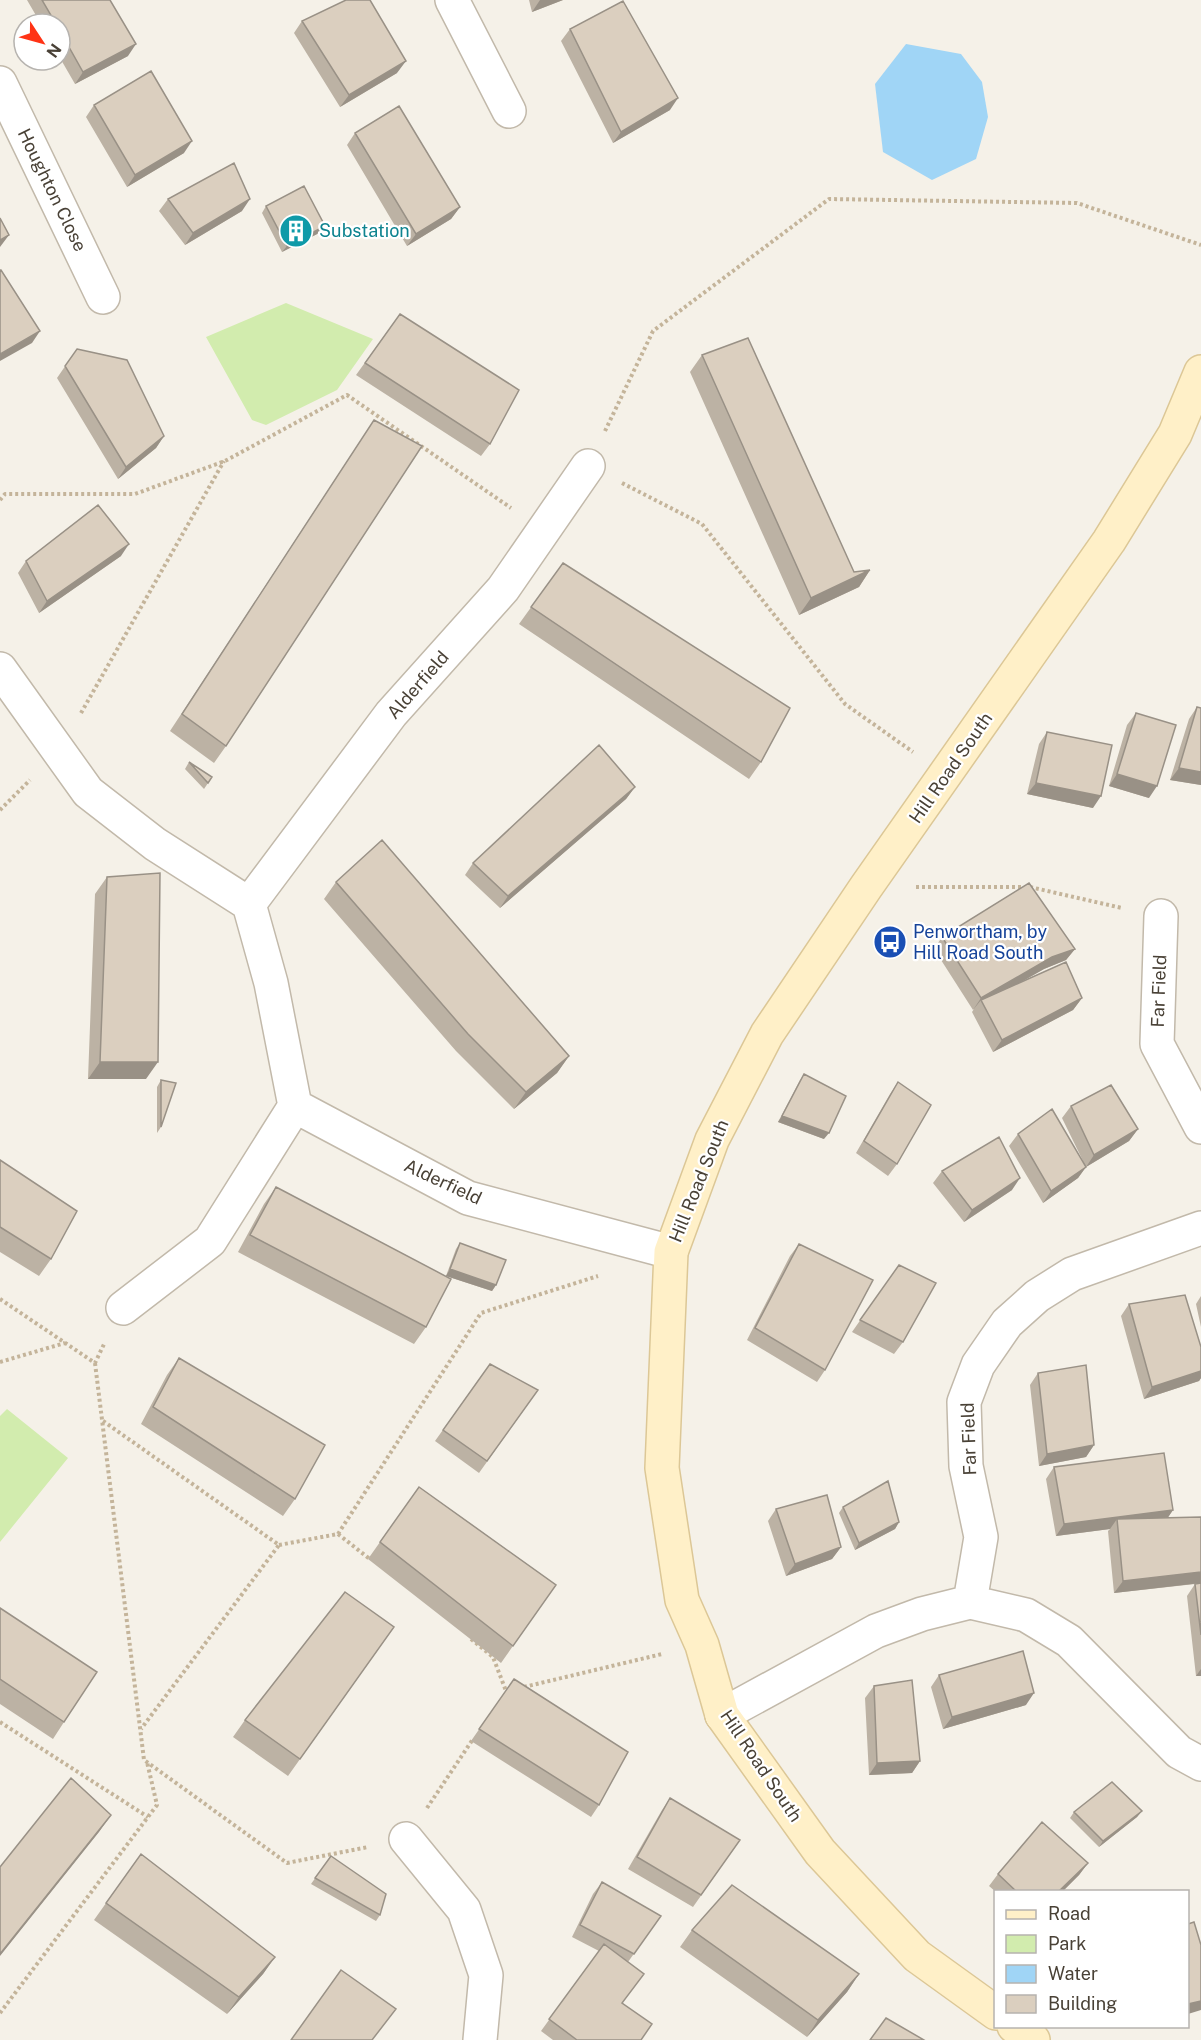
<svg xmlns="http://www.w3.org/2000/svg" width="1201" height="2040" font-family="'Public Sans',sans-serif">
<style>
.green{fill:#d2ecae}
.water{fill:#a0d5f6}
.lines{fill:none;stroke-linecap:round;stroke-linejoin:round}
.street-casing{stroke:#c2b9aa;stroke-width:36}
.secondary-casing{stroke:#dcc796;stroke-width:36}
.path{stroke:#c4b49a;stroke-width:4;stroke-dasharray:3 3;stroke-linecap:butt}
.street{stroke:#fff;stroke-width:33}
.secondary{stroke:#fff0c8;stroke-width:33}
.wall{fill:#bcb2a4}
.shaded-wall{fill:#999186}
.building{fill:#dbcfbf;stroke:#999186;stroke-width:1.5}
.labels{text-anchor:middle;stroke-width:4.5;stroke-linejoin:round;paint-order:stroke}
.street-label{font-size:18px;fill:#494136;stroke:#fff}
.culture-label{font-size:18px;fill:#0d838f;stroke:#fff;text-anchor:start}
.transit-label{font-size:18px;fill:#164399;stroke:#fff;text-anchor:start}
</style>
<rect width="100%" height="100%" fill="#f5f1e8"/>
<path class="green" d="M286,303L373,339L337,390L266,425L252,420L206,337Z
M7,1409L68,1458L0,1542V1416Z"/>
<path class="water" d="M906,44L961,54L982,82L988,117L976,159L932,180L883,152L875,84Z"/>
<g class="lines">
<defs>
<path id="street" d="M452,0L509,111
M0,83L103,297
M0,669L88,792L155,844L249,904L271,983L295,1106L468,1198L671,1252
M249,904L391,714L503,589L588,466
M1161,916L1157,1044L1201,1127
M1201,1228L1072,1274L1037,1296L1007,1323L978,1365L964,1402L966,1466L981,1537L970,1602L1026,1615L1069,1641L1179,1752L1201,1764
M123,1308L210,1241L295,1106
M722,1715L876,1631L922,1614L970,1602
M406,1839L464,1910L486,1975L480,2040"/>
<path id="secondary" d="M996,2013L917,1956L820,1852L722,1715L702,1645L682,1600L662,1468L671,1252L712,1140L767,1034L866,887L1109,541L1175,434L1201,372
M1014,2026L1033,2040"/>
</defs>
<use href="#street" class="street-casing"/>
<use href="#secondary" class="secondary-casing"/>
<path class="path" d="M605,431L653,331L829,199L1077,203L1201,245
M622,483L702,524L845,704L913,752
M0,500L5,494H135L225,461L347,395L511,508
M81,713L224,461
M0,810L30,780
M916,887H1030L1122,908
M0,1299L95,1363L105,1342
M0,1362L65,1343
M95,1363L144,1760L287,1863L368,1847
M103,1421L279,1545L141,1729
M338,1534L371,1560
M279,1545L338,1534L481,1313L598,1276
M471,1639L493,1657L506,1691
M524,1687L662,1654
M0,1722L148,1817
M427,1808L473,1739
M0,2013L157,1805L147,1762"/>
<use href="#street" class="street"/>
<use href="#secondary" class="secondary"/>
</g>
<path class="wall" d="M27,0H110L128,56L75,84L60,58V24H41Z
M529,0H563L532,12Z
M302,21L397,73L340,107L294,33Z
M570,29L670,110L613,143L561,41Z
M94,105L184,153L127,187L86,117Z
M355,133L460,207L451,219L407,246L347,145Z
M168,199L242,211L185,245L159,211Z
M266,206L321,232L282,252L262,213Z
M400,314L490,444L481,456L356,375Z
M77,349L164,436L156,448L118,479L57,378Z
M702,355L854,572L870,570L859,587L799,615L690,372Z
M374,420L226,746L214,763L170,731Z
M121,556L39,613L18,573L26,561Z
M563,563L761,762L749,779L519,624Z
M1197,707L1201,785L1170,780L1189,719Z
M1136,713L1149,798L1109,786L1127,725Z
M1047,732L1093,808L1027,794L1039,744Z
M189,762L212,777L204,789L185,769Z
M635,787L626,799L500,908L465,875L473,863Z
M107,877L146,1079H88L95,894Z
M336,882L569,1056L557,1073L514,1109L456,1051L324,899Z
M942,937L1075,949L1066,960L1044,969L1021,982L1082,998L1073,1010L993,1052L972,1012L974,1009L973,1010L934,949Z
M804,1074L824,1139L778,1122L800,1080Z
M161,1080V1127L157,1133V1087Z
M898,1082L897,1164L888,1176L856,1153L890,1094Z
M1071,1106L1138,1129L1129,1141L1086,1167L1078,1178L1043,1203L1009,1146L1018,1134L1083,1161L1062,1118Z
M0,1160L51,1259L39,1276L0,1252Z
M942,1171L1012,1190L964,1222L933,1183Z
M276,1187L426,1327L414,1344L238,1252L264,1204Z
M460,1243L496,1285L492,1291L446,1276L456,1249Z
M799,1244L825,1370L817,1382L747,1340L790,1256Z
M899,1265L903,1342L894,1354L852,1332Z
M1201,1296V1327L1196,1304Z
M1129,1304L1201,1347V1378L1199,1381L1144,1399L1121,1316Z
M179,1358L295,1499L283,1516L141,1424L167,1375Z
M490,1364L538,1390L479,1473L435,1441Z
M1038,1373L1094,1445L1086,1457L1039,1466L1030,1385Z
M1054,1467L1173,1510L1167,1518L1201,1583V1676H1196L1187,1596L1195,1584L1114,1593L1108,1531L1110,1529L1056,1536L1046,1479Z
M419,1487L556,1585L501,1663L368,1559Z
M843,1507L899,1522L895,1529L855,1550L839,1513Z
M776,1509L841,1547L832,1559L786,1576L768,1521Z
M0,1608L64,1722L53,1739L0,1704Z
M394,1627L288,1776L233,1737L245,1720Z
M939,1675L1026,1705L943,1729L931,1687Z
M514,1679L599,1805L591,1817L471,1741Z
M874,1686L920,1761L912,1773L869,1775L865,1698Z
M670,1798L740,1840L693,1907L628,1869L662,1810Z
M1142,1811L1137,1817L1099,1847L1070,1818L1074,1812Z
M141,1854L275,1957L263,1974L227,2014L94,1920Z
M331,1856L380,1915L376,1921L311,1884Z
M1088,1863L1079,1875L1062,1892H996L989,1886L998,1874Z
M602,1882L661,1916L628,1962L623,2003L641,2040H553L541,2031L599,1951L572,1937L593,1894Z
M692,1930L859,1974L847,1992L807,2037L680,1947Z"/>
<path class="shaded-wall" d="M540,0H563L532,12Z
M136,44L128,56L75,84L83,72Z
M406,61L397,73L340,107L349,95Z
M678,98L670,110L613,143L621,132Z
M192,141L184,153L127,187L135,175Z
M250,199L242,211L185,245L193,233Z
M460,207L451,219L407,246L416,234Z
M325,226L321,232L282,252L287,246Z
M9,235L0,247V240Z
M40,331L32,343L0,361V354Z
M164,436L156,448L118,479L126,467Z
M129,544L121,556L39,613L47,601Z
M870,570L859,587L799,615L811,598Z
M1179,768L1201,772V785L1170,780Z
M1117,774L1157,786L1149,798L1109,786Z
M1036,783L1101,796L1093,808L1027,794Z
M635,787L626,799L500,908L508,896Z
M1075,949L1066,960L1044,969L983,1004L981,1000L973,1010L981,998L1052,957Z
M1082,998L1073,1010L993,1052L1002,1040Z
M569,1056L557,1073L514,1109L526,1092Z
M100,1062H158L146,1079H88Z
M782,1116L829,1133L824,1139L778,1122Z
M1138,1129L1129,1141L1086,1167L1094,1155Z
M1086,1167L1078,1178L1043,1203L1051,1191Z
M1020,1178L1012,1190L964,1222L972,1210Z
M450,1269L496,1285L492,1291L446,1276Z
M1201,1371V1378L1199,1381L1144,1399L1152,1387Z
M1094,1445L1086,1457L1039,1466L1047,1454Z
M1173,1510L1165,1522L1117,1519L1110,1529L1056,1536L1064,1524Z
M899,1522L895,1529L855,1550L859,1543Z
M841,1547L832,1559L786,1576L795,1564Z
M1201,1572V1583L1114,1593L1123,1581Z
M1201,1669V1676H1196Z
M1034,1693L1026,1705L943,1729L952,1717Z
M920,1761L912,1773L869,1775L877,1763Z
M1142,1811L1137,1817L1099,1847L1103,1841Z
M111,1815L99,1832L0,1956V1954Z
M1088,1863L1079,1875L1062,1892H1058Z
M275,1957L263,1974L227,2014L239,1997Z
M859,1974L847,1992L807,2037L818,2020Z
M1201,2001V2010L1188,2014V2004Z"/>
<path class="building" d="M42,0H110L136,44L83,72L60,31V24H56Z
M346,0H370L406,61L349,95L302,21Z
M623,1L678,98L621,132L570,29Z
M151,71L192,141L135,175L94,105Z
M399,106L460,207L416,234L355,133Z
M234,163L250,199L193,233L168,199Z
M304,186L325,226L287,246L266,206Z
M0,218L9,235L0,240Z
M0,270H1L40,331L0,354Z
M400,314L519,390L490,444L365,363Z
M748,338L854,572L870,570L811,598L702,355Z
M77,349L127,360L164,436L126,467L65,366Z
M374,420L422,446L226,746L182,714Z
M98,505L129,544L47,601L26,561Z
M563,563L790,708L761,762L531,607Z
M1197,707L1201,708V772L1179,768Z
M1136,713L1176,725L1157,786L1117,774Z
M1047,732L1112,745L1101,796L1036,783Z
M599,745L635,787L508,896L473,863Z
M189,762L212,777L208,783Z
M382,840L569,1056L526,1092L468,1034L336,882Z
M160,873L158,1062H100L107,877Z
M1029,883L1075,949L1052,957L981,998L942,937Z
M1066,962L1082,998L1002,1040L981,1000Z
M804,1074L846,1096L829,1133L782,1116Z
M161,1080L176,1083L161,1127Z
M898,1082L931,1105L897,1164L864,1141Z
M1111,1085L1138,1129L1094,1155L1071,1106Z
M1052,1109L1086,1167L1051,1191L1018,1134Z
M999,1137L1020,1178L972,1210L942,1171Z
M0,1160L77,1211L51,1259L0,1227Z
M276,1187L451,1279L426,1327L250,1235Z
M460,1243L506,1260L496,1285L450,1269Z
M799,1244L873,1280L825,1370L755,1328Z
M899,1265L936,1283L903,1342L860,1320Z
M1185,1295L1201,1347V1371L1152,1387L1129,1304Z
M179,1358L325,1445L295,1499L153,1407Z
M490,1364L538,1390L487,1461L443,1430Z
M1086,1365L1094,1445L1047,1454L1038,1373Z
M1164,1453L1173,1510L1064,1524L1054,1467Z
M888,1481L899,1522L859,1543L843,1507Z
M419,1487L556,1585L513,1646L380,1542Z
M827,1495L841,1547L795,1564L776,1509Z
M1201,1517V1572L1123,1581L1117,1519Z
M1201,1583V1635L1195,1584Z
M345,1592L394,1627L300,1759L245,1720Z
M0,1608L97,1672L64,1722L0,1679Z
M1023,1651L1034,1693L952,1717L939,1675Z
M514,1679L628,1752L599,1805L479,1729Z
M912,1680L920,1761L877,1763L874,1686Z
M71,1778L111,1815L0,1954V1867Z
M1112,1782L1142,1811L1103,1841L1074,1812Z
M670,1798L740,1840L701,1895L637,1857Z
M1042,1822L1088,1863L1058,1892H1017L998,1874Z
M141,1854L275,1957L239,1997L106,1903Z
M331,1856L386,1894L380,1915L315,1878Z
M602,1882L661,1916L634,1954L580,1925Z
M732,1885L859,1974L818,2020L692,1930Z
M1194,1922L1201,1945V2001L1188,2004V1924Z
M604,1944L644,1974L622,2003L652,2024L641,2040H577L549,2019Z
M341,1970L396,2009L372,2040H291Z
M886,2018L924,2040H870Z"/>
<defs>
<symbol id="building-disc" viewBox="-11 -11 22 22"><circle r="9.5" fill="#0f9aa8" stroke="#fff"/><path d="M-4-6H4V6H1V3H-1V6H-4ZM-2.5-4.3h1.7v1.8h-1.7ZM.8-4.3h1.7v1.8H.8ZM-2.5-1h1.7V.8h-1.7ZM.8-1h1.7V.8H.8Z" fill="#fff"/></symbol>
<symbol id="bus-disc" viewBox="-11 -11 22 22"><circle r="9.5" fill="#1a4fb4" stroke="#fff"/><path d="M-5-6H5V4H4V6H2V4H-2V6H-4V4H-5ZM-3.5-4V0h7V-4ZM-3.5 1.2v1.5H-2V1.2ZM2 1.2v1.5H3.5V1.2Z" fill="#fff"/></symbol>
</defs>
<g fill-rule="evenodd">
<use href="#building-disc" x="277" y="212" width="38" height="38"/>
<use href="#bus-disc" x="871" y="923" width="38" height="38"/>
</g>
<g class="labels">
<g class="street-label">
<text transform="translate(52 190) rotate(64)" y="6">Houghton Close</text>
<text transform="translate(418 685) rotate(-49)" y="6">Alderfield</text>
<text transform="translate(951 768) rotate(-55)" y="6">Hill Road South</text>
<text transform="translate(1159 991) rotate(-88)" y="6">Far Field</text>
<text transform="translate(699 1181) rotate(-68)" y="6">Hill Road South</text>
<text transform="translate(443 1182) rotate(25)" y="6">Alderfield</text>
<text transform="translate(969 1439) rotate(-92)" y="6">Far Field</text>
<text transform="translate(761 1766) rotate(56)" y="6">Hill Road South</text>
</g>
<g class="culture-label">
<text x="319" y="237">Substation</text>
</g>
<g class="transit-label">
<text x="913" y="938">Penwortham, by<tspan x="913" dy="21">Hill Road South</tspan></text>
</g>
</g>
<rect x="994" y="1890" width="195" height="138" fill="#ffffff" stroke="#b6b3af" stroke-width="1.5"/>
<rect x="1006" y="1910" width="30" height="9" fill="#fff0c8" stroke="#b6b3af" stroke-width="1.5"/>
<text x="1048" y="1920" font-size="18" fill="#494136">Road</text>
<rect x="1006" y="1935" width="30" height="18" fill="#d2ecae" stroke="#b6b3af" stroke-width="1.5"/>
<text x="1048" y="1950" font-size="18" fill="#494136">Park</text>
<rect x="1006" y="1965" width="30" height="18" fill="#a0d5f6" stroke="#b6b3af" stroke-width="1.5"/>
<text x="1048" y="1980" font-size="18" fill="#494136">Water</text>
<rect x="1006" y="1995" width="30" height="18" fill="#dbcfbf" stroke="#b6b3af" stroke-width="1.5"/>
<text x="1048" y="2010" font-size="18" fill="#494136">Building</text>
<g transform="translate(42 42) rotate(126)"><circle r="28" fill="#ffffff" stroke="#b6b3af" stroke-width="1.5"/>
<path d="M0-4.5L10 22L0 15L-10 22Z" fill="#ff3315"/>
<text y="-9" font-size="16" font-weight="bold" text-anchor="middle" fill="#494136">N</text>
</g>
</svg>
